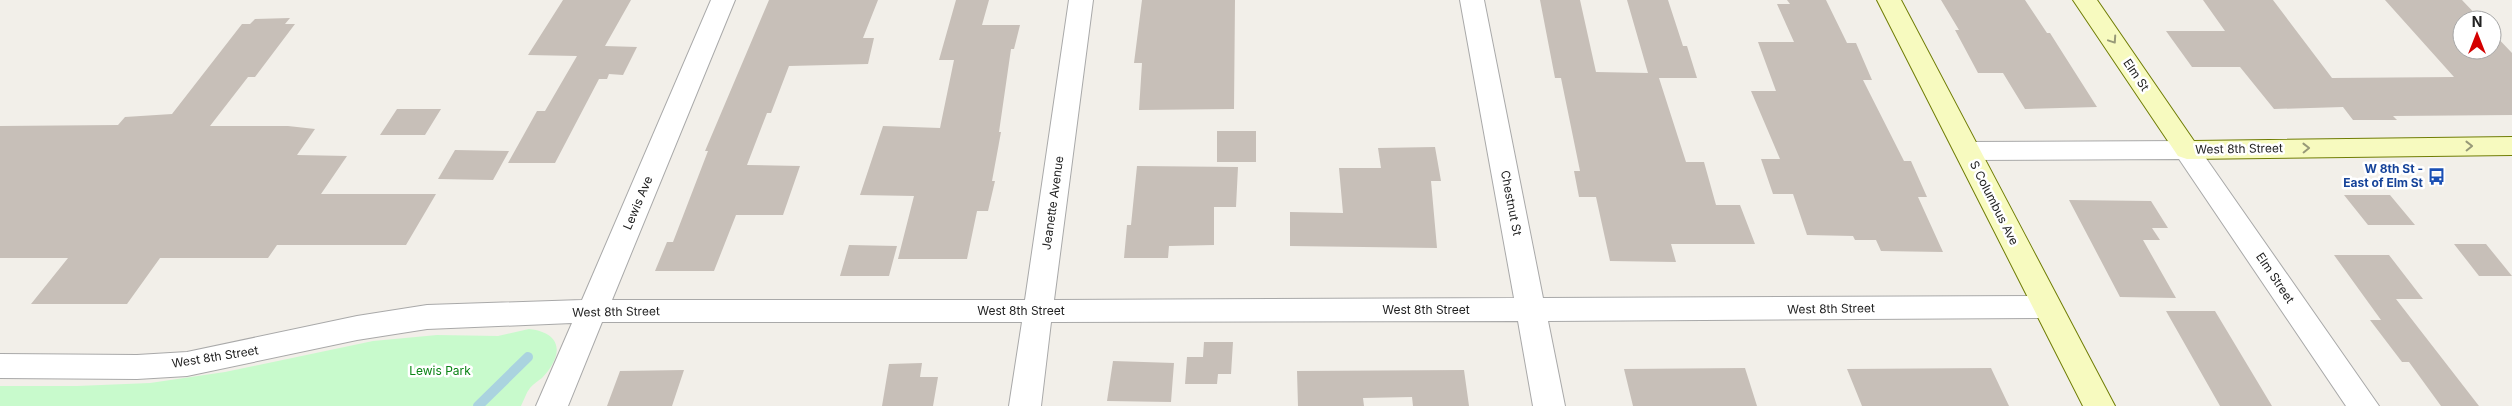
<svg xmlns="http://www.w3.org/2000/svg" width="2512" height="406" font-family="Inter,sans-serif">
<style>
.park{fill:#c8facc}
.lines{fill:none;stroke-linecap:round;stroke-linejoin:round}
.stream{stroke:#aad3df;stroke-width:10}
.building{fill:#c7bfb8}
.street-casing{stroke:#a9a9a9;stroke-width:2}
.secondary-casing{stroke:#707d05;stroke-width:2}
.street{fill:#fff;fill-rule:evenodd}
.secondary{fill:#f7fabf;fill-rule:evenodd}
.oneway{stroke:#979978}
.labels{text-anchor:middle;stroke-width:5;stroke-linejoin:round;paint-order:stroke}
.street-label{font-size:12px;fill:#222;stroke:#fff}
.transit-label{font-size:12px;font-weight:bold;fill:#164399;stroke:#fff;text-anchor:end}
.park-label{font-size:12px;fill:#0c8416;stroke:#fff}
</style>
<rect width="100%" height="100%" fill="#f2efe9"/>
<path class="park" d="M529,329C564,333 563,356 542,378C538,381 533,384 530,388C526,393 524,400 521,406H0V386H77L150,383L225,372L373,341L437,335L498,336Z"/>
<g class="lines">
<path class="stream" d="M478,406L528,357"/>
</g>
<path class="building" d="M563,0H631L605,46L637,47L623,75L609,74L607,79H599L555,163H508L537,111H545L577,56L528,55Z
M769,0H878L863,38H874L868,64L789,66L771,113H767L747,165L800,166L783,215H736L714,271H655L667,242H673L708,151H705Z
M956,0H989L982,25H1020L1014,49H1011L999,132H1001L992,181H995L988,211H977L967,259H898L914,196L860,195L883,126L940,128L954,60H939Z
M1142,0H1235L1234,109L1139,110L1142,63H1134Z
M1540,0H1580L1596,72L1648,73L1627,0H1668L1683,46H1687L1697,78H1659L1686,162H1704L1716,205H1740L1755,244H1671L1676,262L1610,261L1596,197H1579L1574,171H1580L1561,78H1555Z
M1787,0H1826L1847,43H1856L1872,80H1863L1904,161H1911L1927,197H1918L1943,252L1881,251L1876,240H1855L1853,236L1807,235L1793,194H1773L1761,159H1780L1751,91H1776L1758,42H1794L1777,4H1790Z
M1941,0H2025L2047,33H2050L2097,107L2025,109L2003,73H1978L1955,30H1959Z
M2203,0H2273L2332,78L2454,77L2385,0H2462L2481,20H2462V50H2492V32L2512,53V115L2393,116L2397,120H2353L2343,107L2274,109L2240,67H2192L2166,31H2225Z
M290,18L285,24H295L255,77H248L210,126H288L315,129L297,155L347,156L321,194H436L406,245H277L268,258H160L127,304H31L68,258H0V126L118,125L125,117L172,114L242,24H250L255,19Z
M397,109H441L425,135H380Z
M1217,131H1256V162H1217Z
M1435,147L1441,181H1431L1437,248L1290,246V212L1343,213L1339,168H1381L1378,148Z
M455,150L509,151L493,180L438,179Z
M1137,166L1238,167L1236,207H1214V245L1169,246L1168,258H1124L1127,225H1131Z
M2344,195H2390L2415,225H2368Z
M2069,200L2151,201L2168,228H2152L2160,240H2143L2176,298L2120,297Z
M2454,244H2486L2512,276H2479Z
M849,245L897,246L889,276H840Z
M2334,255H2389L2423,299H2396L2479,406H2441L2409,362H2402L2370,320H2381Z
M2166,311H2215L2272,406H2220Z
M1204,342H1233L1231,374H1218L1217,384H1185L1187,357H1203Z
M1113,361L1174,363L1171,402L1107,401Z
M922,363L920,377H938L933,406H882L889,364Z
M1745,368L1757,406H1633L1624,369Z
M1991,368L2009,406H1862L1847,369Z
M684,370L672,406H607L620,371Z
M1464,370L1469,406H1413L1412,397L1363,398L1364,406H1298L1297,371Z"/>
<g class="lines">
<defs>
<path id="street" d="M711,0H735L612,300H1025L1069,0H1093L1054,300L1514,298L1460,0H1484L1543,298L2047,296L2057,299L2062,307L2057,315L2047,318L1548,321L1565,406H1533L1518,321L1051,322L1041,406H1009L1022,322H602L568,406H536L572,323L427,329L357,340L187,376L137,379L0,378V354L137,355L187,352L357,316L427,305L582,300Z
M2187,141L2196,144L2379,406H2346L2179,159L1967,160L1958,157L1954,151L1958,145L1967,142Z"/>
<path id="secondary" d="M1877,0H1901L2115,406H2083Z
M2073,0H2097L2194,141L2512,137V155L2187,159L2178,156Z"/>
</defs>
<use href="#street" class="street-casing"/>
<use href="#secondary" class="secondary-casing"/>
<use href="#street" class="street"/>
<use href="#secondary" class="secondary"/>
</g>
<defs><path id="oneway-chevron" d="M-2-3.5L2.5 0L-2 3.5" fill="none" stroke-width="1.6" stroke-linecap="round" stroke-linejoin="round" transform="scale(1.25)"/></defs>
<g class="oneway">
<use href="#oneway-chevron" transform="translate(2113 40) rotate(56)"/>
<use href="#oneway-chevron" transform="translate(2469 146) rotate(-1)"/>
<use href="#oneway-chevron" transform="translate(2306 148) rotate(-1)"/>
</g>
<defs>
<symbol id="bus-bare" viewBox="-9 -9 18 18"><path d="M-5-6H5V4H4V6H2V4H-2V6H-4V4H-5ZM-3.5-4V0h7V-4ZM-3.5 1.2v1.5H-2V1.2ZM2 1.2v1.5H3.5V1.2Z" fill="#1a4fb4" stroke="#fff" stroke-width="2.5" paint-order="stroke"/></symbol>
</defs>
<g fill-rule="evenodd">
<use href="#bus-bare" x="2424" y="164" width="25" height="25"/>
</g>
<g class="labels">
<g class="street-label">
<text transform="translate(2136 75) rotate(56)" y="4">Elm St</text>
<text transform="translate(2239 149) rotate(-1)" y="4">West 8th Street</text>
<text transform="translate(638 203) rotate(-67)" y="4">Lewis Ave</text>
<text transform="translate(1053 203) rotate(-82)" y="4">Jeanette Avenue</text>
<text transform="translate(1511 203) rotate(79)" y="4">Chestnut St</text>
<text transform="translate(1994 203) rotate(63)" y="4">S Columbus Ave</text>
<text transform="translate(2275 278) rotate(56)" y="4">Elm Street</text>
<text transform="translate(1831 309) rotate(-1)" y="4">West 8th Street</text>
<text x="1426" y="314">West 8th Street</text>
<text x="1021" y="315">West 8th Street</text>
<text transform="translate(616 312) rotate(-1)" y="4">West 8th Street</text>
<text transform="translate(215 357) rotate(-9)" y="4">West 8th Street</text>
</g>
<g class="transit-label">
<text x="2423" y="173">W 8th St -<tspan x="2423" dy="14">East of Elm St</tspan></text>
</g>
<g class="park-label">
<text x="440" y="375">Lewis Park</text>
</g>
</g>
<g transform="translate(2477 35)"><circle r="24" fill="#ffffff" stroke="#a7a7a7"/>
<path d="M0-4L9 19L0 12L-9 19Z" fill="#d40000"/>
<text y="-8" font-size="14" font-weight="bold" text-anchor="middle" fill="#222222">N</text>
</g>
</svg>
